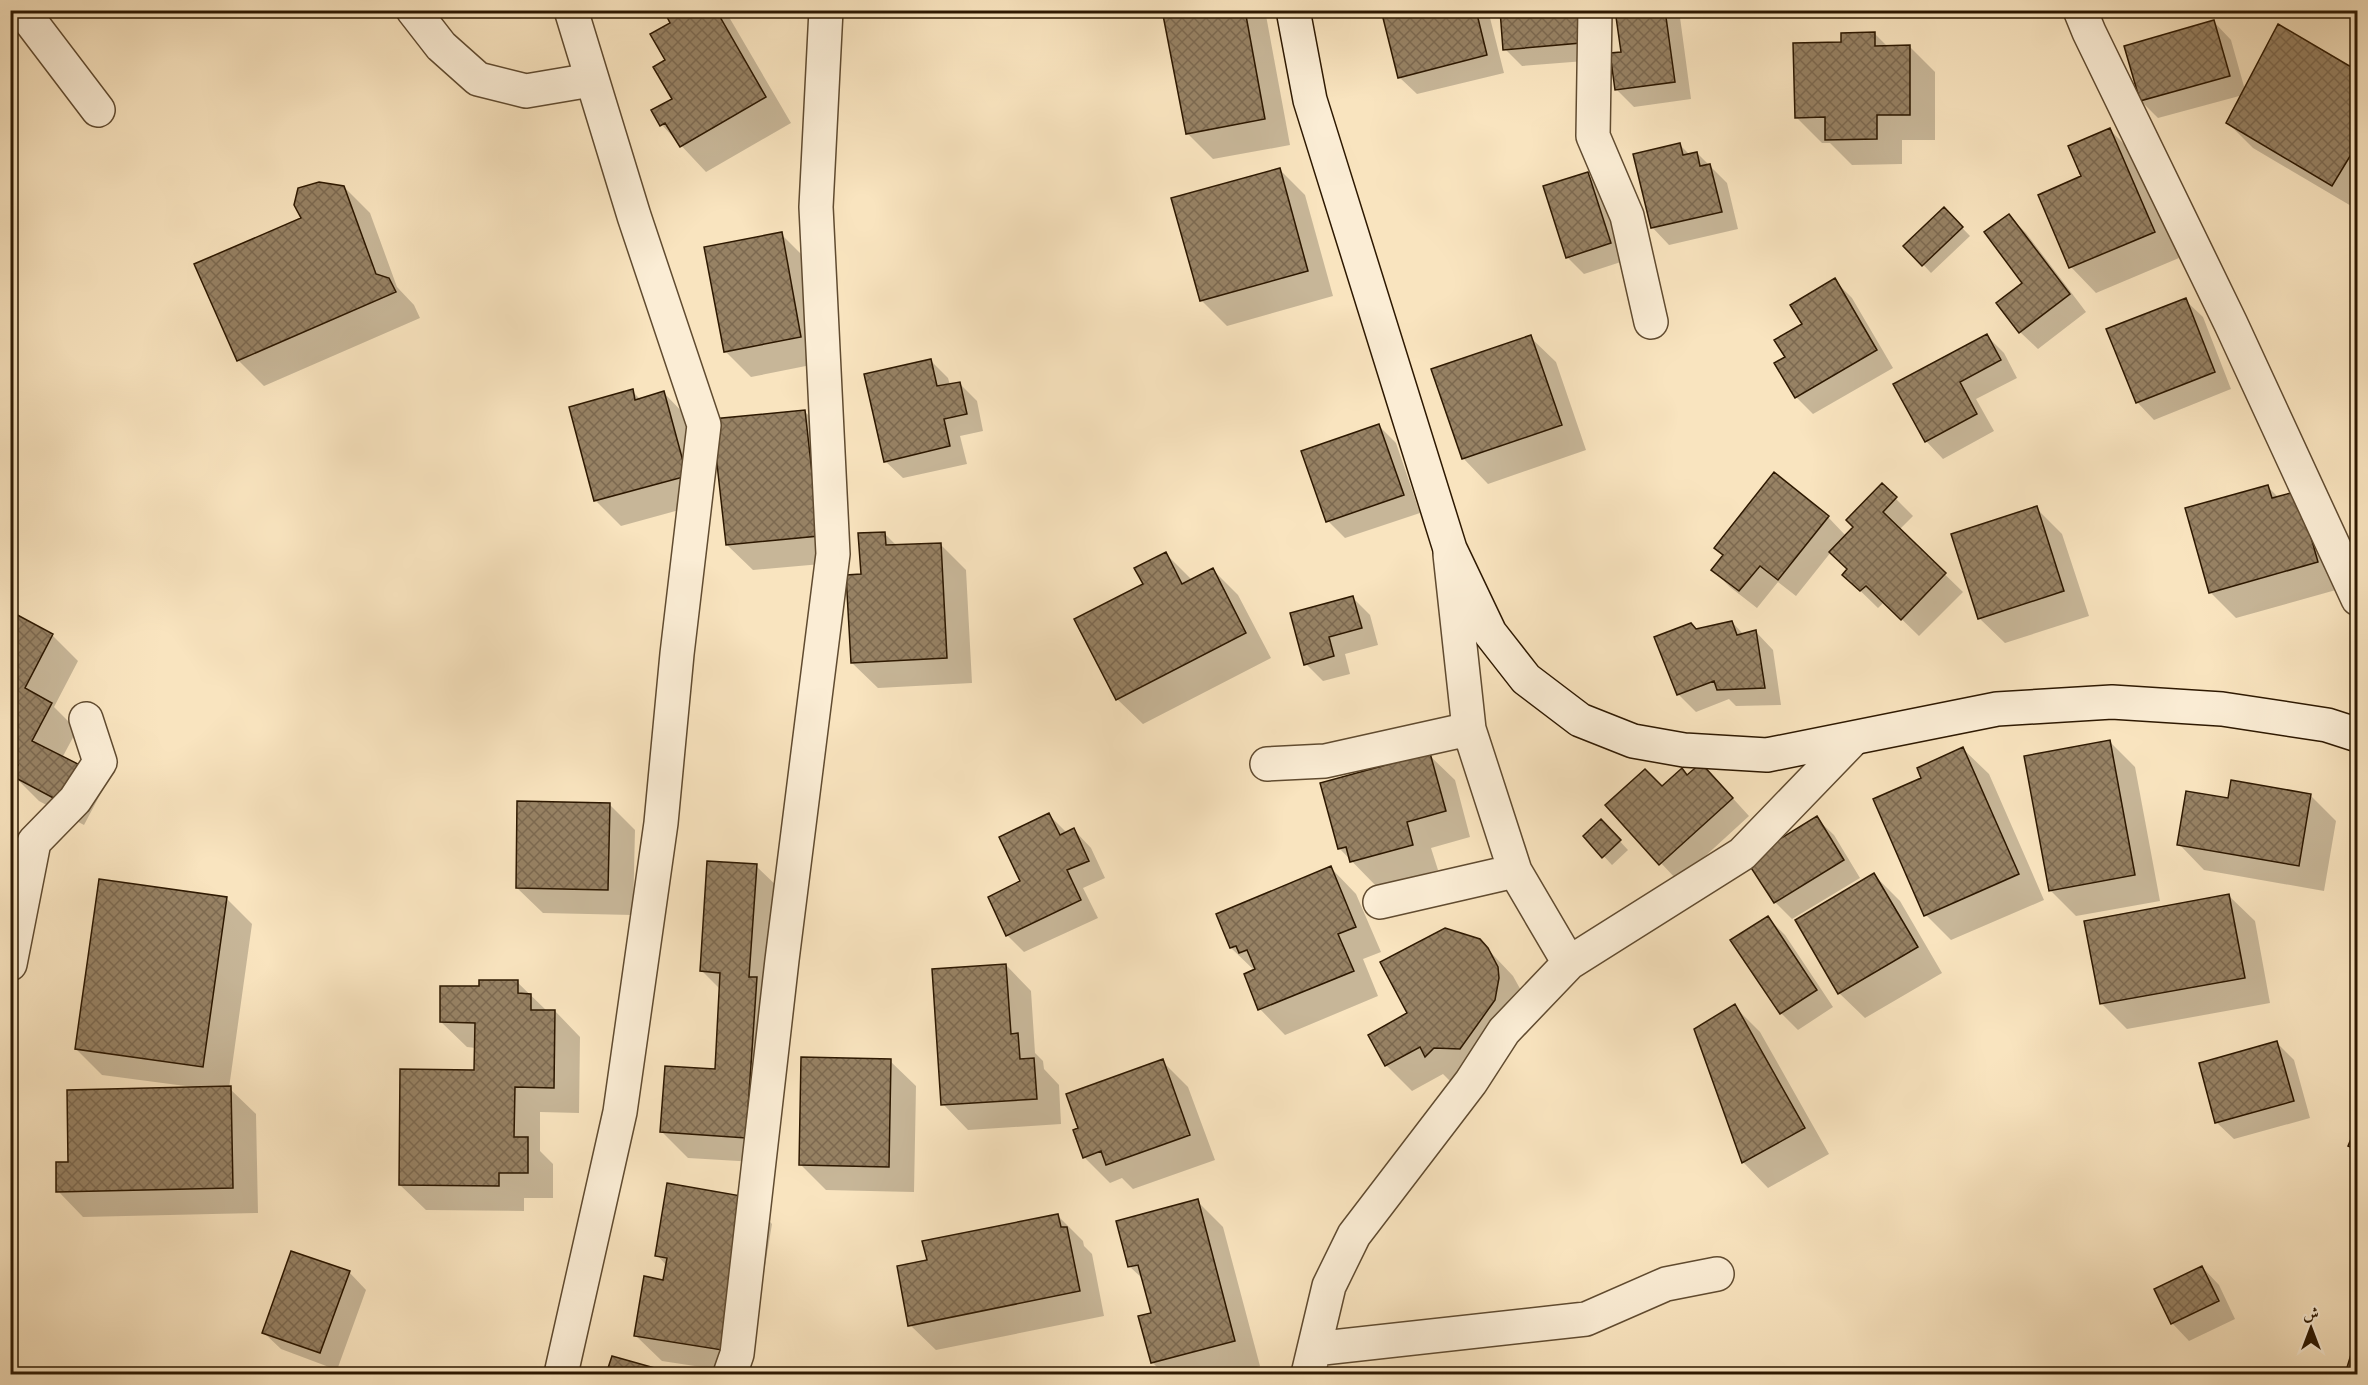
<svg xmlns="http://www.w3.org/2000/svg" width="2368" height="1385" font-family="'Sorts Mill Goudy',Amiri,serif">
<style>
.shadow{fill:#0003}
.building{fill:url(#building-cross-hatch);stroke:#2d1801;stroke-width:1.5}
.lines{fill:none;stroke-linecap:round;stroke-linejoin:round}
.street-casing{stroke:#604b30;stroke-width:36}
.secondary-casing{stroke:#2d1801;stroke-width:36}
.street{stroke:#fbedd5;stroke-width:33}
.secondary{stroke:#fbedd5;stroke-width:33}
</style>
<defs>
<pattern id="building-cross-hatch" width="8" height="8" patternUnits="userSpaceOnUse" patternTransform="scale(1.5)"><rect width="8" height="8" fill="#978264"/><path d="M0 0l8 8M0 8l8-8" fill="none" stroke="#7c6950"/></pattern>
</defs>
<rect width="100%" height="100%" fill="#f9e4bf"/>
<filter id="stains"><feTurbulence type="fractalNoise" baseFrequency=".00333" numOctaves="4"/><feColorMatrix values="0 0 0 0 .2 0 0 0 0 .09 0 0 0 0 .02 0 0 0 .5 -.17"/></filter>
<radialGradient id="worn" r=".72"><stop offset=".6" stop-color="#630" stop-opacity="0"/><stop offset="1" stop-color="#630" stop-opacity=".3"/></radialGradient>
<path class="shadow" d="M672,10H723L729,17L791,123L706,172L662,125L674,99L667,60Z
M1164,10H1265L1290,145L1213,159L1187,133Z
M1382,10H1488L1504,73L1417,94L1399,77Z
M1501,10H1593L1598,60L1522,66L1505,49Z
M1617,10H1679L1691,99L1634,107L1617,90L1623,53Z
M1693,10H1777L1776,16L1698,15Z
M2214,22L2231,40L2245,90L2358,72V210L2253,148L2228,123L2243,95L2158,118L2141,101Z
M1875,34L1888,47L1909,46L1935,72V140H1902V164L1852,165L1830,143H1822L1796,117L1843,44Z
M2110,130L2135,155L2179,258L2096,293L2071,267Z
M1680,145L1690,155L1697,153L1727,183L1738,229L1669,245L1652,227Z
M1279,169L1305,195L1333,296L1227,326L1201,300Z
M1587,174L1605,192L1627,260L1584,274L1567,257Z
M344,187L370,213L397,287L414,305L420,318L264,386L239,361L196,265L303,219Z
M1944,209L1970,236L1931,273L1906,246Z
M2009,216L2026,233L2086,312L2038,349L2020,332L2024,284Z
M781,234L807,260L826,362L751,377L725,351Z
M1834,280L1852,298L1893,368L1813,414L1796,397L1787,358L1804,324Z
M2185,300L2203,317L2231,389L2154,420L2137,402Z
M1986,335L2004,353L2017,378L1976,399L1994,431L1943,459L1926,441Z
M1530,337L1556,362L1586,450L1488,484L1463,458Z
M931,361L948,378L950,385L959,383L977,401L983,431L960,436L967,464L903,478L885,461Z
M632,391L641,400L664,393L689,419L712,501L621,526L595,500Z
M805,412L831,437L844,562L753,570L727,545Z
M1379,426L1396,443L1420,513L1345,538L1328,521Z
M1882,485L1913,516L1899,530L1963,592L1919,636L1884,602L1878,608L1844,575L1849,569L1831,552L1796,596L1778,582L1757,608L1730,587L1713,570L1828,517L1846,536L1854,527Z
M2268,487L2279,498L2298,493L2343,588L2236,618L2210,592Z
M2036,508L2062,534L2089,616L2005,643L1979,618Z
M884,533L897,546L940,544L966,570L972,683L878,688L852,663L862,575Z
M1166,554L1192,580L1213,570L1238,595L1271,658L1143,724L1117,699L1144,585Z
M1353,598L1370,615L1378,645L1345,654L1350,674L1323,681L1306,664Z
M10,613L52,635L78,661L54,707L77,730L62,758L77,766L102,791L84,825L39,801L10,772Z
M1732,622L1744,635L1756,632L1773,650L1781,705L1736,706L1729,699L1696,712L1678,694L1697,630Z
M2110,742L2135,767L2160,901L2076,916L2050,890Z
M1963,749L1989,774L2044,900L1951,940L1926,915Z
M1429,755L1455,780L1470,837L1431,848L1438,870L1377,887L1339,848Z
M1688,776L1718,782L1749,816L1678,881L1607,806L1662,788Z
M2232,781L2311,796L2336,821L2324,891L2204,870L2179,844L2229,800Z
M609,804L635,830L633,915L543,913L517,888Z
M1049,815L1066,832L1074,830L1091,848L1105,878L1083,888L1098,918L1024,952L1007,935L1022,882Z
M1816,818L1834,835L1860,878L1792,919L1775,902Z
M1601,821L1628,850L1612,865L1585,836Z
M756,866L782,891L771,1163L688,1158L662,1132L716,1071L721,990L702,971Z
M1331,868L1356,894L1381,952L1363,959L1378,996L1285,1035L1260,1009L1255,971L1231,948Z
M1874,875L1900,901L1942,973L1865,1018L1839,993Z
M2229,896L2255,921L2270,1003L2127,1029L2101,1003Z
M226,898L252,924L229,1088L256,1114L258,1213L83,1217L58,1191L70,1164L193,1087L102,1075L76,1049Z
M1768,918L1785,935L1833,1007L1798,1030L1781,1013Z
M1479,940L1513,976L1523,994L1451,1082L1443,1074L1412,1091L1386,1065L1370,1035L1409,1014Z
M1006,965L1031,991L1035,1053L1043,1061L1044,1069L1059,1085L1061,1124L968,1130L943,1104Z
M517,982L547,1011H555L580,1037L579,1113L540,1112V1151L553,1164V1198H524V1211L426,1210L400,1185L476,1071V1048L467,1047L441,1022L481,988Z
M1734,1006L1760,1032L1829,1154L1768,1188L1743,1162Z
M2277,1043L2294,1060L2310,1118L2234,1139L2216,1122Z
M890,1061L916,1086L914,1192L826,1190L801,1165Z
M1162,1061L1188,1087L1215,1160L1133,1189L1122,1178L1110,1183L1084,1157L1080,1128Z
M747,1198L772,1224L747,1374L662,1361L636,1336L665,1281L667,1266L657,1255Z
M1197,1201L1223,1227L1260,1366L1229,1374H1164L1152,1362V1314L1144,1280L1129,1266Z
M1058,1216L1083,1241L1084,1246L1092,1254L1104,1316L936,1350L910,1325L928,1261Z
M2202,1267L2219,1285L2235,1319L2189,1341L2172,1323Z
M349,1272L366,1290L337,1370L281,1349L263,1332Z
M2357,1340L2358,1374H2346Z
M613,1357L670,1374H607Z
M824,1370L896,1374H823Z"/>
<path class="building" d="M669,10H716L766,97L680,147L665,123L660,126L651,110L672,99L653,67L665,60L650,34L670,23L665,13Z
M1162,10H1245L1265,119L1186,134Z
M1381,10H1476L1487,55L1398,78Z
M1500,10H1578L1581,43L1503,50Z
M1615,10H1665L1675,82L1615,90L1610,53L1621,52Z
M2214,20L2230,76L2140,101L2124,46Z
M2278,24L2358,71V143L2332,186L2226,123Z
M1875,32V46L1910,45V115H1877V139L1825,140V117L1795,118L1793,43L1841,42V33Z
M2110,128L2155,232L2069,268L2038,195L2081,176L2068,146Z
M1680,143L1683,155L1697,152L1700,166L1710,164L1722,212L1651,228L1633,154Z
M1280,168L1308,271L1200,301L1171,198Z
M1588,172L1611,243L1566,258L1543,186Z
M319,182L344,186L376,274L389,278L396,292L237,361L194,264L301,218L294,205L298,188Z
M1944,207L1963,227L1922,266L1903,246Z
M2009,214L2070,294L2019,333L1996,303L2022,283L1984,232Z
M782,232L801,337L724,352L704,247Z
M1835,278L1877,350L1795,398L1774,363L1785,357L1774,340L1802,324L1790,305Z
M2186,298L2215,372L2136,403L2106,329Z
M1987,334L2001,360L1960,382L1977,414L1925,442L1893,384Z
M1531,335L1562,425L1462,459L1431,369Z
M931,359L937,386L960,382L967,414L944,419L950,446L884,462L864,374Z
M633,389L635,400L664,391L687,476L594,501L569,407Z
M805,410L819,536L726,545L712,419Z
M1379,424L1404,495L1326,522L1301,451Z
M1774,472L1829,516L1778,580L1760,566L1739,591L1711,570L1723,555L1714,548Z
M1882,483L1897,497L1883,512L1946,573L1901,620L1866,586L1860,591L1842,575L1847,569L1829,552L1853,527L1846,520Z
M2268,485L2272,498L2298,491L2318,562L2209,593L2185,508Z
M2037,506L2064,591L1978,619L1951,534Z
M885,532L886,545L941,543L947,658L851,663L846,575L861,574L858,533Z
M1166,552L1182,584L1213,568L1246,633L1116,700L1074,619L1143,584L1134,568Z
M1353,596L1362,628L1329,637L1334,656L1304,665L1290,613Z
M10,611L53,634L25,688L52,703L32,741L78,764L59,801L12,776L18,765L10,761Z
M1732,621L1737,635L1756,630L1765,688L1717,690L1714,681L1677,695L1654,637L1691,623L1696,629Z
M2110,740L2135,875L2049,891L2024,756Z
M1963,747L2019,874L1924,916L1873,799L1921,778L1917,768Z
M1430,753L1446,811L1407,822L1413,845L1350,862L1346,847L1338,849L1320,783Z
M1701,763L1733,798L1659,865L1605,805L1645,769L1662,786L1682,768L1687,775Z
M2231,780L2311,794L2299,866L2177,845L2186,791L2228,798Z
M517,801L610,803L608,890L516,888Z
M1049,813L1060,835L1074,828L1089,861L1067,870L1081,900L1006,936L988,897L1020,881L999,837Z
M1817,816L1844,860L1774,903L1746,860Z
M1601,819L1621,840L1602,858L1583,836Z
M707,861L757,864L749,977H757L746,1138L660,1132L665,1066L715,1069L720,973L700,971Z
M1331,866L1356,927L1338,934L1354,971L1258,1010L1244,974L1255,969L1247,950L1239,953L1236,946L1230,948L1216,914Z
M1874,873L1918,947L1838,994L1795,920Z
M99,879L227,897L203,1067L75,1049Z
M2229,894L2245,978L2100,1004L2084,921Z
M1768,916L1817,990L1780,1014L1730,940Z
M1445,928L1480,939L1488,948L1498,967L1499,978L1495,1000L1460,1049L1434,1048L1425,1057L1420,1047L1385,1066L1368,1035L1407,1013L1380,962Z
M1006,964L1011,1034L1018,1033L1020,1059L1034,1058L1037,1099L941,1105L932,969Z
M479,980H518V993L531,994V1010H555L554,1088L515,1087L514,1137H528V1173H499V1186L399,1185L400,1069L474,1070L475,1023L440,1022V986H479Z
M1735,1004L1805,1128L1742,1163L1694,1029Z
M2277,1041L2294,1101L2215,1123L2199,1063Z
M801,1057L891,1059L889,1167L799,1165Z
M1163,1059L1190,1135L1106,1165L1101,1151L1083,1158L1073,1130L1078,1128L1066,1094Z
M231,1086L233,1188L56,1192V1162H68L67,1090Z
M2358,1122V1150L2348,1146Z
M667,1183L747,1197L722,1350L634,1336L644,1276L663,1280L667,1258L655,1256Z
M1198,1199L1235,1341L1151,1363L1138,1316L1151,1313L1138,1265L1128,1267L1116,1221Z
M1058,1214L1061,1227H1067L1080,1291L908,1326L897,1266L927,1260L922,1241Z
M291,1251L350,1271L320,1353L262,1333Z
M2202,1266L2219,1301L2171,1324L2154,1289Z
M2356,1338L2358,1374H2345Z
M612,1356L676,1374H606Z
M822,1368L918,1374H822Z"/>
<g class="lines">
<defs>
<path id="street" d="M22,10L98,110
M413,10L441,46L478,79L526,91L591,80
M1595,10L1593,136L1627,216L1651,322
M2080,10L2089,32L2231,324L2358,599
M1450,554L1469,729L1515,871L1569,963
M1267,764L1325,761L1469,729
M1380,902L1515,871
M10,964L34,842L75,800L100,762L86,719
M1314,1349L1586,1319L1666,1284L1717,1274
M561,1374L620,1112L661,823L677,654L704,425L634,216L571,10
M730,1374L737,1354L782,960L833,554L816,207L826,10
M1308,1374L1329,1286L1354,1235L1471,1082L1504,1031L1569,963L1742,854L1853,739"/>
<path id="secondary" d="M1293,10L1310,100L1450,549L1490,633L1526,679L1580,720L1633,741L1684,750L1767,755L1997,709L2112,702L2222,709L2327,725L2358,735"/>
</defs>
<use href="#street" class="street-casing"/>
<use href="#secondary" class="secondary-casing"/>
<use href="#street" class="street"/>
<use href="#secondary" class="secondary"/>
</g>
<rect width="2368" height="1385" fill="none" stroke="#f9e4bf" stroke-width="36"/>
<rect x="12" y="12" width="2344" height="1361" fill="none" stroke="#2d1801" stroke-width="3"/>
<rect x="18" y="18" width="2332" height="1349" fill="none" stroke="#2d1801" stroke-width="1.5"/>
<g transform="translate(2311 1328)" stroke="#fbedd5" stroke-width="4.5" paint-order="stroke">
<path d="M0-4.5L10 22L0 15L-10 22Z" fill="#2d1801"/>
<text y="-9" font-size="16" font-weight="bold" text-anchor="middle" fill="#2d1801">ش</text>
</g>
<rect width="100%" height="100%" filter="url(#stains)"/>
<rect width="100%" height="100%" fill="url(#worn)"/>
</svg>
